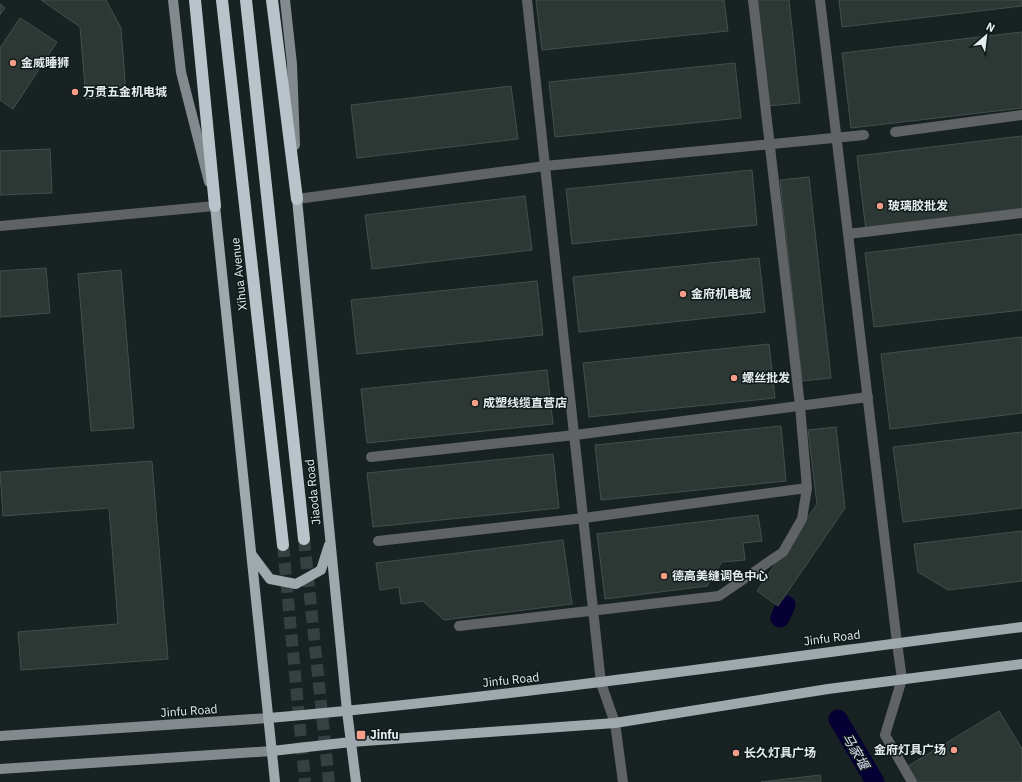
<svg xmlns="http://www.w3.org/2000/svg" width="1022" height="782" font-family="'IBM Plex Sans','Noto Sans SC',sans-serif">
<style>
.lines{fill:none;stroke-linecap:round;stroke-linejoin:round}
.canal{stroke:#060035;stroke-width:19}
.building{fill:#2d3733;stroke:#444f4b}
.highway-tunnel{stroke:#374041;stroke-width:12;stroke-dasharray:12 6;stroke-linecap:butt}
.lane{stroke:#5f6366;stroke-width:10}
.street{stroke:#5f6366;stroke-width:10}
.secondary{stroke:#838a8e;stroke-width:10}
.primary{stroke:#9fa8ad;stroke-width:10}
.highway{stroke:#b9c3ca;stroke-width:12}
.poi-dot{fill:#f49e8a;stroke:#0f191a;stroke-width:1.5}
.labels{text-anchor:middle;stroke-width:3;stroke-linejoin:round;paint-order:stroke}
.poi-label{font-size:12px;font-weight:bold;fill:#e5eced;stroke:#0f191a;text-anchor:start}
.street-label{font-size:12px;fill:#e5eced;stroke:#0f191a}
.water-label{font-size:13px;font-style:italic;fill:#dde2f5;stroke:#0f191a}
</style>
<rect width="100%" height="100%" fill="#182223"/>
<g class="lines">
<path class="canal" d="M780,618L786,605
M838,719L875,782"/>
</g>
<path class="building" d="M41,0H106L121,28L126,95L86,99L80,27Z
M536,0H724L728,31L542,50Z
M757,0H789L800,103L768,106Z
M839,0H1022V6L842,27Z
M0,4L5,8L0,15Z
M20,18L57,42L13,109L0,100V48Z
M1022,32V108L851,128L842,53Z
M735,63L741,118L555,137L549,82Z
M511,86L518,139L357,158L351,105Z
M1022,136V212L866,231L857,156Z
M50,149L52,193L0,195V151Z
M752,170L757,225L572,244L566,189Z
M809,177L831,378L802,381L780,180Z
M525,196L532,250L372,269L365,215Z
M1022,234V310L874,327L865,253Z
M759,258L765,312L579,332L573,277Z
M46,268L50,313L0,317V271Z
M121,270L134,428L91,431L78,274Z
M537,281L543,335L357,354L351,300Z
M1022,337V413L890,429L881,354Z
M769,344L775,398L589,417L583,363Z
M547,370L553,424L367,443L361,389Z
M781,426L786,481L601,500L595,445Z
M836,427L845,508L778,606L757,591L817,504L808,430Z
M1022,432V508L903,522L893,447Z
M553,454L559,508L373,527L367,473Z
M152,461L168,659L21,670L18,632L118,624L109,508L3,516L0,472Z
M758,515L762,541L743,543L745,560L722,562L707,586L605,599L597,534Z
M1022,531V581L948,590L918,572L914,544Z
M563,540L572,604L444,620L423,601L401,604L399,587L380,590L376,563Z
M999,711L1022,749V782H913L905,768Z
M820,775L821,782H761Z"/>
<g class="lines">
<path class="highway-tunnel" d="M304,539L329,782
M283,545L305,782"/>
<path class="lane" d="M527,0L601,683L615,723L623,782
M820,0L897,643
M895,132L1022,115
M297,199L545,166L864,135
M848,234L1022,213
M371,457L575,435L868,397
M378,541L584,518L807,488
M459,626L719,596L783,552L802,519L807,488L800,406L753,0"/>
<path class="street" d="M0,226L215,206
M897,643L902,679L885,735L912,782"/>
<path class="secondary" d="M173,0L181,72L209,182
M285,0L292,64L295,145
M0,736L269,718
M0,769L272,751"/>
<path class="primary" d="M297,199L347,711L356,782
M215,206L275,782
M252,555L270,579L296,584L321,570L329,545
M269,718C521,696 771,659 1022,627
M272,751L351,742L615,723L828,689L1022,664"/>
<path class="highway" d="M195,0L215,206
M222,0L283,545
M246,0L304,539
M272,0L297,199"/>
</g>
<g class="poi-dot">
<circle cx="13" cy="63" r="4"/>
<circle cx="75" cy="92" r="4"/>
<circle cx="880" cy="206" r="4"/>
<circle cx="683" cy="294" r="4"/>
<circle cx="734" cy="378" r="4"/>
<circle cx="475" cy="403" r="4"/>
<circle cx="664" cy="576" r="4"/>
<rect x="356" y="730" width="10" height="10" rx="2"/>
<circle cx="954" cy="750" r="4"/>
<circle cx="736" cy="753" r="4"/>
</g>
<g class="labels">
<g class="poi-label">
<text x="21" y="67">金威睡狮</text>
<text x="83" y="96">万贯五金机电城</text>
<text x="888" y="210">玻璃胶批发</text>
<text x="691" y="298">金府机电城</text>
<text x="742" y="382">螺丝批发</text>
<text x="483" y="407">成塑线缆直营店</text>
<text x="672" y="580">德高美缝调色中心</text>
<text x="370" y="739">Jinfu</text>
<text x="946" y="754" text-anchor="end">金府灯具广场</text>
<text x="744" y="757">长久灯具广场</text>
</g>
<g class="street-label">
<text transform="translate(239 274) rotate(-96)" y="4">Xihua Avenue</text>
<text transform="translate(313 492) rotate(-96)" y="4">Jiaoda Road</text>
<text transform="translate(832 638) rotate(-7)" y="4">Jinfu Road</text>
<text transform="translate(511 680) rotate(-6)" y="4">Jinfu Road</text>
<text transform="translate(189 711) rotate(-4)" y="4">Jinfu Road</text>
</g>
<g class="water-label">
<text transform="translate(856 751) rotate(60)" y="5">马家堰</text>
</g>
</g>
<g transform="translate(986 36) rotate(28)" stroke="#0f191a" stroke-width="3" paint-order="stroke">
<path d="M0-3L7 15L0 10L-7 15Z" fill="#e5eced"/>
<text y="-6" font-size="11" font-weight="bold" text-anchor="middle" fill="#e5eced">N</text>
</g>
</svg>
